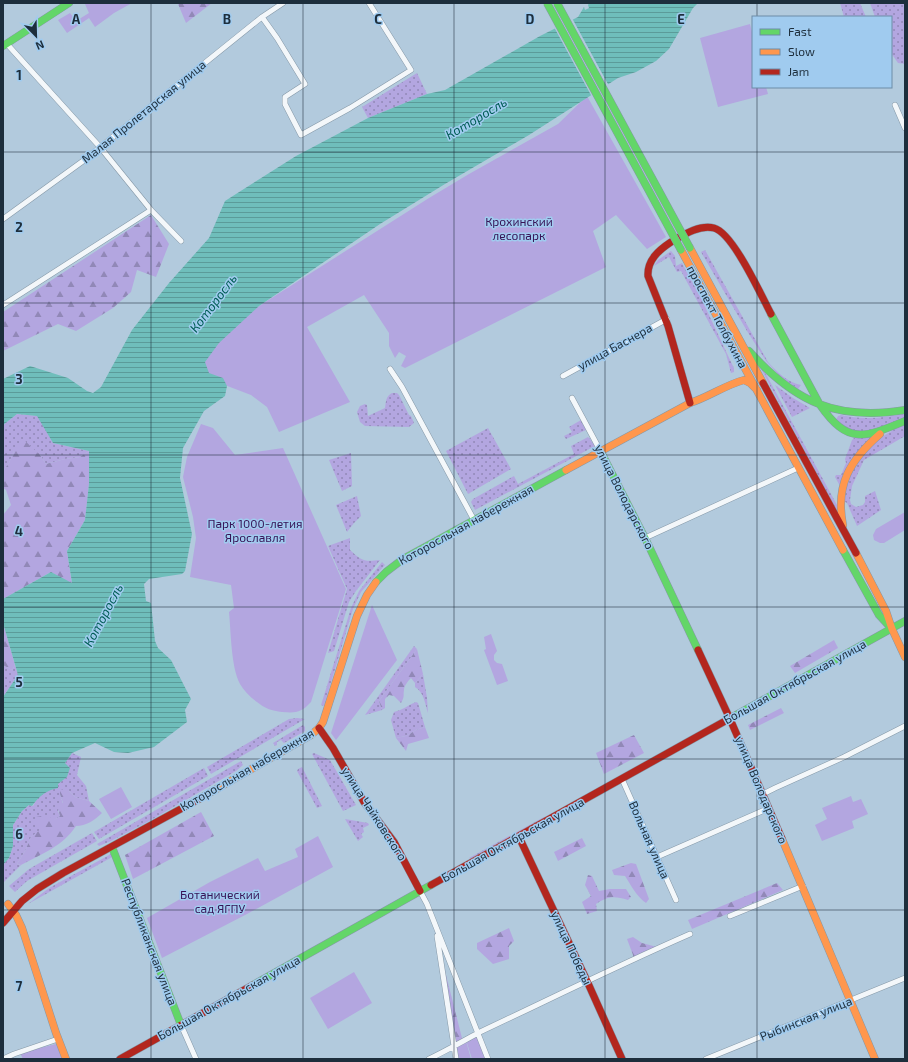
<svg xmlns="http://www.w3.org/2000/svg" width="908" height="1062" font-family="'Exo 2',sans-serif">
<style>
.grass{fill:url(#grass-dots)}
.forest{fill:url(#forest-firs)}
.green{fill:#b3a6e0}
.water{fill:url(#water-rules)}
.pier{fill:#b2cadd}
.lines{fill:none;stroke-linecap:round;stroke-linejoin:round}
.street-casing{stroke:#8598a7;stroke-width:6}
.fast-casing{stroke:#8598a7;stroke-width:8}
.slow-casing{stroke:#8598a7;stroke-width:8}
.jam-casing{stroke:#8598a7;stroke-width:8}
.street{stroke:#f3f7fa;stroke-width:5}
.fast{stroke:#63d668;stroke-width:7}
.slow{stroke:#ff974d;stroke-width:7}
.jam{stroke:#b3261e;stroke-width:7}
.fast-bridge-casing{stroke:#8598a7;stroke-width:8;stroke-linecap:butt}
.fast-bridge{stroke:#63d668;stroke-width:7}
.grid{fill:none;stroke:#1d2e3c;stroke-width:1;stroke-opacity:0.55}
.labels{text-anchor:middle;stroke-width:3;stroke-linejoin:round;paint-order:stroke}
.street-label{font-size:12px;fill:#1d2e3c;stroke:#a0cbef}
.park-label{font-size:12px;fill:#371356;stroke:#a0cbef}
.water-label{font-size:13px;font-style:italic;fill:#005d55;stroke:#a0cbef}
.grid-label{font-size:13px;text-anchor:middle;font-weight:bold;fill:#1d2e3c;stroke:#a0cbef;stroke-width:3;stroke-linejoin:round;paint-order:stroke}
</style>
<defs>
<pattern id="grass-dots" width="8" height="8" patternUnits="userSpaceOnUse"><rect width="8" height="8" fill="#b3a6e0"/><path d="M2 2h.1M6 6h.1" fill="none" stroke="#9188b7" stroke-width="1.8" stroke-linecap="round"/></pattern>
<pattern id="forest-firs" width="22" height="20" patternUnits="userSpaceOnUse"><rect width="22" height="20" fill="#b3a6e0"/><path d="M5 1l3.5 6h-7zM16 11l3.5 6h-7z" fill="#9188b7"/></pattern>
<pattern id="water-rules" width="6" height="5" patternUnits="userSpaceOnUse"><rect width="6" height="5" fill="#6fbebb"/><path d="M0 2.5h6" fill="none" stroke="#5b9b99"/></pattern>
</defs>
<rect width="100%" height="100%" fill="#b2cadd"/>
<path class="grass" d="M840,3H860L866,17H844Z
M870,3H905V64L898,63L891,53V17H875Z
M417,73L427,94L368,118L362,107Z
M705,250L768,362C776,371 788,383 801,385L798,389L780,376L766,361L747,331L701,252Z
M671,251L675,256L676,266L682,263L701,298L731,362L734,368V372L731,373L726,354L681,271L677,272L669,257L654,266L658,260Z
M760,367L767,376L837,505V511Z
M775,385L793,398L810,408L792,417Z
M392,393H397L399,395L409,415L411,416L414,423L409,427L365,426L360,422L357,412L360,406L365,404L367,405L368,416L385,408C386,401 386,396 392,393Z
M17,414L38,416L53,443L89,451L80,457L65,459L46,464L40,455L14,451L9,463L3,471V425Z
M905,414V418L870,432H851L835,422L838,416L841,415C862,420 883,418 905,414Z
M581,420L586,430L566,439L564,436L572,432L569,427Z
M902,426H905V436L864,460L852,486L850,500L851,504L856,507L863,505L865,502V496L875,491L881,510L857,526L847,503L842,500C844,493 846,485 848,478C856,454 879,436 902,426Z
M488,428L511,469L468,494L446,451Z
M588,437L590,439L595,446L475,510L471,502L473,499L514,476L518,484L574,454L571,446Z
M872,437C854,453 849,463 840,486L835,477L836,475H841L846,463L845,459L852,440L854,438Z
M351,453L352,486L342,491L329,460Z
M357,496L361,516L354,523L347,532L336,505Z
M350,538V550C362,561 364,562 380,560L356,591L349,602L334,651L328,653L347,589L328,546Z
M382,562L385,565L361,592L353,609L324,706L321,705L351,608L359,591Z
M414,646L417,649L379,701L382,710L365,715Z
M3,665L12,670L15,665L18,675L3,697Z
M423,674L427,698L428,713C425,704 424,692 415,687V683Z
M416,702L418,703L425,727L416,730L406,736L396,738L391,720L394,712C403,710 408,705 416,702Z
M297,718L305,719L211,774L207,767L289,719Z
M303,725L305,727V731L284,743L281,740L277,742V745L275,746L273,743Z
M72,753L81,757L77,775L86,786L89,801L75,797L69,791L60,794L63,804L58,811L60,816L31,837L25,851L17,864L21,865L3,883V865L9,858L13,846V825L22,811L29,805L33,806L37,798L67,777L65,763Z
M314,753L330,760L356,805L343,811L312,754Z
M241,761L243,765L236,771L151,820L109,842L99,846L97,844Z
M302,767L322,806L317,808L297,771L298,769Z
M204,768L208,776L99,839L94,832Z
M544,817L545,819L471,859L469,858Z
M345,819L368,823L369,825L363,828L364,832L361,834L363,837L358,841Z
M92,833L97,841L27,881L15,892L9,886L29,869Z
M111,854L114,856L28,904L49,888Z"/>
<path class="forest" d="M178,3H212L186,23L178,4Z
M151,215L169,244L156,277L137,270L131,292L113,308L76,331L58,324L3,351V312Z
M23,439L40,455L46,464L65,459L80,457L89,451V485L85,520L67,551L72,584L51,572L3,599V515L11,505L6,490L3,488V471L9,463L14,451Z
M3,623L15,665L12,670L3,665Z
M834,640L838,648L795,673L790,666Z
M417,649L423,674L415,683L411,678C408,681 404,686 404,690C403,696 405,696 401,703L394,696L389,695L385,699V708L382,710L379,701Z
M781,708L784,713L750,730L748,725Z
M425,727L429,738L408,744L406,751L396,738L406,736L416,730Z
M634,735L644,753L604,774L596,753Z
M60,789L69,791L75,797L89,801L102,813C95,820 86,826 76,826C63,846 42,854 21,865L17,864L25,851L31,837L41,829L32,823L36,817L48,815L54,820L60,816L57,805L63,803L60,794Z
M201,812L214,836L133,879L125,855Z
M582,838L586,846L558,861L554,852Z
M631,863L636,864L649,899L646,903C636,896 631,885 625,876L614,875L612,870Z
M588,875L592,876L599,891L610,889H626L631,897L628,900C614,896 609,896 596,904L597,911L587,914L582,902L591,896L585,885Z
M777,883L783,890L692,929L688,920Z
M509,928L514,941L509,946V959L493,964L477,949V943Z
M633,937L642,943L657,947L633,959V955L627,939Z
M445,971L463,1042L454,1047L443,972Z"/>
<path class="green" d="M87,3H132L114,13L95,27L89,18L67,33L58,20L70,13L76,21L89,13L85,4Z
M750,24L753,36V87H766L768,94L718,107L700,38Z
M587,96L666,237L647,249L616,215L593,231L606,267L405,368L401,366L406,356L399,352L395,358L389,346V333L364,295L307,327L350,402L279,432L267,407L251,395L209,379L202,363L230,329L259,306L429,198L469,174L558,124Z
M201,424L213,428L235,455L283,448L346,589L311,702C301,713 296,713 282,712C272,711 264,708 257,702C250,697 244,691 240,684C231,667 231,632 229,612L234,608L231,585L190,577L196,538L193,517L183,477L187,457Z
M905,512V530L884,543H880L874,540L873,535L876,529Z
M372,605L397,660L336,740L331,733Z
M491,634L497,651L494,655V660L497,663L502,664L508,681L497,685L484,650L486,649L484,637Z
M121,787L132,807L111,819L99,799Z
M851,796L853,802L861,799L868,814L852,821L854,828L822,841L815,825L827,819L822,808Z
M318,836L333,867L247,914L162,958L147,918L210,882L258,858L265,871L298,857L295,849Z
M354,972L372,1003L328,1029L310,998Z
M478,1034L487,1059H472L466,1040Z
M466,1041L471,1059H457L454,1047Z
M56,1044L62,1059H23L20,1053Z"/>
<path class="water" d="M589,3H698L693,8L669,49L656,61L636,72L618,78L529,135L445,184L380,224L259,306L219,343L205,362L209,373L223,378L227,386L225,396L204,411L183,448L180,478L192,534L185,571L182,574L149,579L144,584L146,601L151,603L155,641L158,648L171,660L191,699L185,710L187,722L154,747L128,753L114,752L95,743L72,753L65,763L70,768L67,777L58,784V788C47,790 39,796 32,806L29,805L22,811L13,825V846L9,858L3,865V697L18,675L3,623V599L51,572L72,583L67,551L85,520L89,484V451L53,443L37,416L17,414L3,425V379L30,366L68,378L87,391L93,393L101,387L132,330L169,283L209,238L225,201L296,156L368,118L427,94L445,90L540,36L578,17L584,7L585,10L589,8L588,5Z"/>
<path class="pier" d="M572,18L609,86L592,97L554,27Z"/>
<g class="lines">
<defs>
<path id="street" d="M262,17L277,38L305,84L285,97V104L301,135L350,108L411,70L369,3
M7,44L100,147L151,210L181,241
M895,105L905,128
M3,219L83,161L262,17L283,3
M3,305L151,210
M390,369L402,387L474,520
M563,376L667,319
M572,398L601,452
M645,538L798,468
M622,779L676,900
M763,794L775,788L844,757L905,726
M657,857L769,808
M420,891L427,904L488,1059
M730,916L803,886
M437,936L456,1059
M181,1025L196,1059
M3,1059L14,1054L58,1039
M429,1059C446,1051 463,1041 480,1032C550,999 619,965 690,934
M706,1059L905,978"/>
<path id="fast" d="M3,46L69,3
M771,314L820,405C848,445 864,438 905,421
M749,351C795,402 836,421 905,410
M601,452L645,538L698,650
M843,550L879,615L891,628
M376,582L386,572L403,559L566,470
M727,720L905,621
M112,847L181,1025
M253,985L431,885"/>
<path id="slow" d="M690,248L763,383
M681,250L843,550
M566,470L690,403C709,397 725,385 744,380L750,383L757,390
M843,525C835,485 850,460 880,434
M856,553L886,611L892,629L905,657
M199,799L311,735L319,728L323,722L357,616L367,595L376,582
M782,839L875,1059
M8,904L16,915L22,928L56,1033L66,1059"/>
<path id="jam" d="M763,383L856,553
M690,403L668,326L648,276C647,260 659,250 671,242C683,235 700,224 714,228C733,233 761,295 771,314
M698,650L730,719L782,839
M319,728L333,748L364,802L394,842L420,891
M519,837L587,981L622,1059
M431,885L727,720
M3,923L22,901L37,889L63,873L199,799
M120,1059L253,985"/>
</defs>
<use href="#street" class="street-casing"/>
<use href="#fast" class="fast-casing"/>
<use href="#slow" class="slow-casing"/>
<use href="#jam" class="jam-casing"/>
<use href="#street" class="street"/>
<use href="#fast" class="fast"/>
<use href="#slow" class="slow"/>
<use href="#jam" class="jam"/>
<defs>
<path id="fast-bridge" d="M547,3L681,250
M557,3L690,248"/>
</defs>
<use href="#fast-bridge" class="fast-bridge-casing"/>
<use href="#fast-bridge" class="fast-bridge"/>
</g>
<path class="grid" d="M151,3V1059M303,3V1059M454,3V1059M605,3V1059M757,3V17M757,87V1059M3,152H905M3,303H905M3,455H905M3,607H905M3,759H905M3,910H905"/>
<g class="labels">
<g class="street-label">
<text transform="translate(144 112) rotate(-39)" y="4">Малая Пролетарская улица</text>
<text transform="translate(717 317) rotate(62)" y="4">проспект Толбухина</text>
<text transform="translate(615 347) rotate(-29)" y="4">улица Баснера</text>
<text transform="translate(624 497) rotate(63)" y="4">улица Володарского</text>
<text transform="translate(466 525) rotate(-29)" y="4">Которосльная набережная</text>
<text transform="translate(795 682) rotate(-29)" y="4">Большая Октябрьская улица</text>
<text transform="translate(247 770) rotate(-30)" y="4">Которосльная набережная</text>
<text transform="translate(761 790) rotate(67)" y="4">улица Володарского</text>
<text transform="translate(374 814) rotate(57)" y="4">улица Чайковского</text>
<text transform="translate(513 840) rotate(-29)" y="4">Большая Октябрьская улица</text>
<text transform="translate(649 840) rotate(66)" y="4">Вольная улица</text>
<text transform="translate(149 942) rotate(69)" y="4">Республиканская улица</text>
<text transform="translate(571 948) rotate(65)" y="4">улица Победы</text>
<text transform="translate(229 998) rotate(-29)" y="4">Большая Октябрьская улица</text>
<text transform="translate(806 1019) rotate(-22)" y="4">Рыбинская улица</text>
</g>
<g class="park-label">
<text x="519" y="226">Крохинский<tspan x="519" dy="14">лесопарк</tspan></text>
<text x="255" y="528">Парк 1000-летия<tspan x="255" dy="14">Ярославля</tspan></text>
<text x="220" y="899">Ботанический<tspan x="220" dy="14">сад ЯГПУ</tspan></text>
</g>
<g class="water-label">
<text transform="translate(476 118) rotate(-31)" y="5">Которосль</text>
<text transform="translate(213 303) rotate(-53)" y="5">Которосль</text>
<text transform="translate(103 615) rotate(-62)" y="5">Которосль</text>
</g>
</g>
<g class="grid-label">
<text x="76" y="24">A</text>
<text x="227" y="24">B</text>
<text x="378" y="24">C</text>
<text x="530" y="24">D</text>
<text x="681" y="24">E</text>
<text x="19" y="80">1</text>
<text x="19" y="232">2</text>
<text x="19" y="384">3</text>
<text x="19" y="536">4</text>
<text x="19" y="687">5</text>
<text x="19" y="839">6</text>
<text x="19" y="991">7</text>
</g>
<rect width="908" height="1062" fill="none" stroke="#1d2e3c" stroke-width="8"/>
<rect x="752" y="16" width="140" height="72" fill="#a0cbef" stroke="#6c8ca7"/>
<rect x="760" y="29" width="20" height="6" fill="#63d668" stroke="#6c8ca7"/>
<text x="788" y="36" font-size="12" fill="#1d2e3c">Fast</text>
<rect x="760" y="49" width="20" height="6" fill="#ff974d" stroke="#6c8ca7"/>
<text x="788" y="56" font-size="12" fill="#1d2e3c">Slow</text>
<rect x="760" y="69" width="20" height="6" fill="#b3261e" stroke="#6c8ca7"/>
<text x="788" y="76" font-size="12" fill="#1d2e3c">Jam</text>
<g transform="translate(36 36) rotate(157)" stroke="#a0cbef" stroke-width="3" paint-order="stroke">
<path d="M0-3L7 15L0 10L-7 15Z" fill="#1d2e3c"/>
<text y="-6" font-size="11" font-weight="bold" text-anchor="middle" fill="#1d2e3c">N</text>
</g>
</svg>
